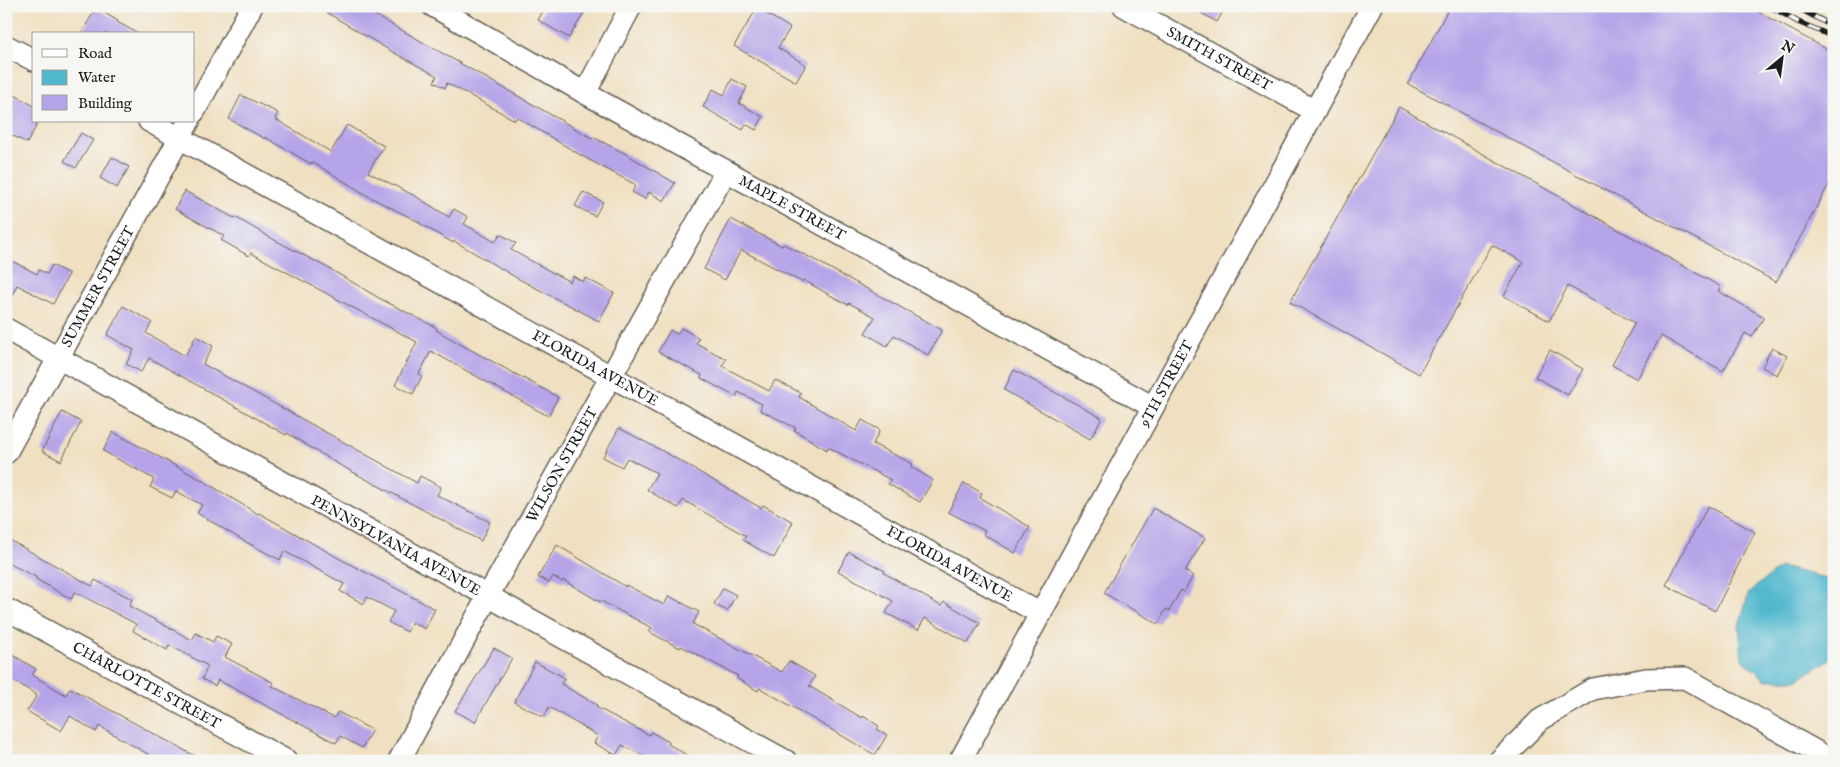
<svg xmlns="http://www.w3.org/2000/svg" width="1840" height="767" font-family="'IM FELL English',serif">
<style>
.water{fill:#51b8ce;stroke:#366a75}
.building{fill:#b5a4e8}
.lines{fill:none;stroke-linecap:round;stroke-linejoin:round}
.minor-casing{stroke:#666156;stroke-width:24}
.minor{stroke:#fff;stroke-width:21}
.rail-casing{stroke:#1c1c1c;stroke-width:5.5}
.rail{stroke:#f6f6f2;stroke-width:4;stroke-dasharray:11;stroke-linecap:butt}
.labels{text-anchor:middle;stroke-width:5;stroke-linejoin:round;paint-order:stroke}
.street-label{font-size:15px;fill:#1c1c1c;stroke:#f6f6f2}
</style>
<rect width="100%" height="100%" fill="#f6f6f2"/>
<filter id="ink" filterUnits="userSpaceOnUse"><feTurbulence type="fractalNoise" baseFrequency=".02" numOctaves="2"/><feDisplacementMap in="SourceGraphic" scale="10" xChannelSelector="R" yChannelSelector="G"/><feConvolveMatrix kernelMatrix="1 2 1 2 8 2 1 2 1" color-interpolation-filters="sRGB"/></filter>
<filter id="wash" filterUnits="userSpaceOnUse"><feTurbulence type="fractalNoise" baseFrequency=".0096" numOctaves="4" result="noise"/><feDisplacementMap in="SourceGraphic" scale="20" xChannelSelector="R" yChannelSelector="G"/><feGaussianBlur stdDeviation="1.12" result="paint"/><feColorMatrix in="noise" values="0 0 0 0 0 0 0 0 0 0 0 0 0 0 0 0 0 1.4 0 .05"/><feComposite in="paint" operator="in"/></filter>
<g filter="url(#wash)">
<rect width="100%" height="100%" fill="#f0e0c1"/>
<path class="water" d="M1781,567L1834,580V652L1829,660L1797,680H1766L1742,659L1739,625L1749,592Z"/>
<g id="blocks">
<path class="building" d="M316,6H359L592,138L593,137L626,154L675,183L664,201L649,192L645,199L632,192L636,185L582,156L517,117L515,120L447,83L445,88L434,82L437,76L389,50Z
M546,6H588L569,38L538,20Z
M1189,6H1226L1217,22Z
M1450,6H1747L1834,53V175L1776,282L1408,84Z
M96,8L118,21L117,22L139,34H81Z
M757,8L790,28L778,48L806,65L796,82L734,46Z
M732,79L747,87L739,103L763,117L756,130L746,124L743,130L703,107L713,89L724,95Z
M15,95L34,106V121H39L27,143L6,132V110Z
M241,95L278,113L275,119L331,152L347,125L384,146L368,172L415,196L449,217L454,209L468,217L464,224L495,242L500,234L516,243L511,250L570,282L573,276L583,282L585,278L614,293L599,321L517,278L454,241L453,243L419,223V222L370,197L312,162L311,164L265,137V139L229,119Z
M1399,107L1721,287L1718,291L1764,317L1752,337L1745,333L1723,371L1661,336L1637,379L1612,365L1635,323L1568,286L1549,321L1504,296L1523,262L1492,245L1419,374L1290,302Z
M81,133L93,140L76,168L64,161Z
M112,157L129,167L117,188L100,178Z
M185,191L234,218L235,217L271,238L330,269L379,298L437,328L436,330L460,344L558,397L548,416L431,351L419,374L422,376L413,394L395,385L417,342L251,253L249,256L221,240L224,236L175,209Z
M583,192L603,202L595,216L575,206Z
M731,219L782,246L783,244L811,258L942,330L928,355L894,335L887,346L865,333L875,317L849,303L848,305L803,280L802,282L741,250L725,280L704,269Z
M6,258L37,274L39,270L47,274L52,265L69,274L53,304L17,285L6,307Z
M123,306L152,322L146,333L185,356L196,336L213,346L203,364L417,483L420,476L441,487L437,495L490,522L481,541L336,463L287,433L286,435L149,358L141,372L126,364L134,350L107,335Z
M681,328L699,338L696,343L726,359L722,366L769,391L775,380L801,393L799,397L856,431L862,420L880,430L873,444L913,464L911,467L933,480L920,502L888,484L891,480L828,447L827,450L794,430L796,428L760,410L762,404L738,392L736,397L701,378L702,375L658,352L670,330L677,334Z
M1772,348L1787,356L1777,375L1762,367Z
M1550,350L1583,369L1568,395L1535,377Z
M1014,370L1102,418L1090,439L1004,390Z
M62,412L81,422L61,461L42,451Z
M619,428L668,454L761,508L763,505L793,522L774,558L743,540L746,536L683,500L678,508L647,490L657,473L627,458L622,467L603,457Z
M113,432L200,479L258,514L259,513L342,560L435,609L425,629L412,622L407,632L388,622L394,611L367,597L364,604L340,591L344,584L284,551L280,560L244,541L197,513L202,505L176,491L172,498L150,487L154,479L103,451Z
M964,483L982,493L980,498L1030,527L1015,553L983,534L985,531L948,512Z
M1708,506L1755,532L1715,611L1666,585Z
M1153,508L1205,538L1185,571L1193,576L1184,592L1181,590L1169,611L1166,609L1158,624L1104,593Z
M6,538L92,586L95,580L132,599L129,606L192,640L196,633L213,642L216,636L232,644L225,657L274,683L272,686L334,718L338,712L372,730L362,748L340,736L336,743L218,680L215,686L202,679L208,666L169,645L167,650L133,631L136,624L75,592L71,599L36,579V577L6,562Z
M557,545L626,587V585L664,605L669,596L699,612L693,624L782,672L789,661L815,676L809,686L862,718L863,716L879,726L877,729L887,735L875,755L760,688L758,691L736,678L738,676L681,646L680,648L649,632L652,628L601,601L600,602L563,580L562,582L553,576L549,583L538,577Z
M849,552L885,571L884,573L941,606L944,602L980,623L968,643L925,618L918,630L886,613L893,601L838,571Z
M723,588L736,595L727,611L714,604Z
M494,648L512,658L475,722L455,711Z
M6,651L36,669L32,675L66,695L70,688L204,761H160L99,726L96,732L70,716L61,731L27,711L37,695L6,676Z
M535,662L565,678L561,684L597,705L596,707L649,735L651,732L669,742L668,744L697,761H653L622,745L616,755L594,743L598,736L549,707L544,717L514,702Z"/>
</g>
</g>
<g filter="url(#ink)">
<use href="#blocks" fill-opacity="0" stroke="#666156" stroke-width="1"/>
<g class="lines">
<defs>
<g id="minor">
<path id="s1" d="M433,6L585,93L1153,407"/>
<path id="s2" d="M1124,6L1315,111"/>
<path d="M6,46L34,60"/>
<path d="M585,93L631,6"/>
<path d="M194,112L252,6"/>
<path id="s3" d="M149,121L1041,614"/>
<path id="s4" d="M6,329L786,761"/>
<path id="s5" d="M6,453L189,121"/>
<path id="s6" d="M6,609L287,761"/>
<path id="s7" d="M399,761L488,596L726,171"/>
<path id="s8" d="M960,761L1372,6"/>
<path d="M1499,761L1540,720L1593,689L1646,679L1685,678L1833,761"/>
</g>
</defs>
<use href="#minor" class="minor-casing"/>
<use href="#minor" class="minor"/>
<defs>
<path id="rail" d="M1770,6L1798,22L1834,37
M1795,6L1834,27"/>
</defs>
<use href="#rail" class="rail-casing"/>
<use href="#rail" class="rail"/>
</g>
</g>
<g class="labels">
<g class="street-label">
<text dy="5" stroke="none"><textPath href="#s2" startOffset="109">SMITH STREET</textPath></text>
<text dy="5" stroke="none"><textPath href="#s1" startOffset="412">MAPLE STREET</textPath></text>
<text dy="5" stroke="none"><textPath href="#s5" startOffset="190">SUMMER STREET</textPath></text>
<text dy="5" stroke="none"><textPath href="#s3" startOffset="510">FLORIDA AVENUE</textPath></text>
<text dy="5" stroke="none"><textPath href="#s8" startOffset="430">9TH STREET</textPath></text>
<text dy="5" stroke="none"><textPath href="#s7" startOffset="338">WILSON STREET</textPath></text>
<text dy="5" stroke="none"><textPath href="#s4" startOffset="446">PENNSYLVANIA AVENUE</textPath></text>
<text dy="5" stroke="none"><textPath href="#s3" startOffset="915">FLORIDA AVENUE</textPath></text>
<text dy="5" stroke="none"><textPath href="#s6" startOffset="160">CHARLOTTE STREET</textPath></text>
</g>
</g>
<rect width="1840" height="767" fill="none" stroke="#f6f6f2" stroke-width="25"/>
<rect x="32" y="32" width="162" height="90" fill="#f6f6f2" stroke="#9f9f9c"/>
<rect x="42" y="49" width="25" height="8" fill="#ffffff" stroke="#9f9f9c"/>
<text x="78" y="58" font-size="15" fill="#1c1c1c">Road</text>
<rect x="42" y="70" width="25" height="15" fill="#51b8ce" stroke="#9f9f9c"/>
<text x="78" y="82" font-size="15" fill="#1c1c1c">Water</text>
<rect x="42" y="95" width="25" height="15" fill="#b5a4e8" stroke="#9f9f9c"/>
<text x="78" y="108" font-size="15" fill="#1c1c1c">Building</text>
<g transform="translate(1782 58) rotate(29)" stroke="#f6f6f2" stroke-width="4" paint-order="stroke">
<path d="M0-4L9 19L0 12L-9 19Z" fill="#1c1c1c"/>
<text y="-8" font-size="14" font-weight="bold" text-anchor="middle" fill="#1c1c1c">N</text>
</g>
</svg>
